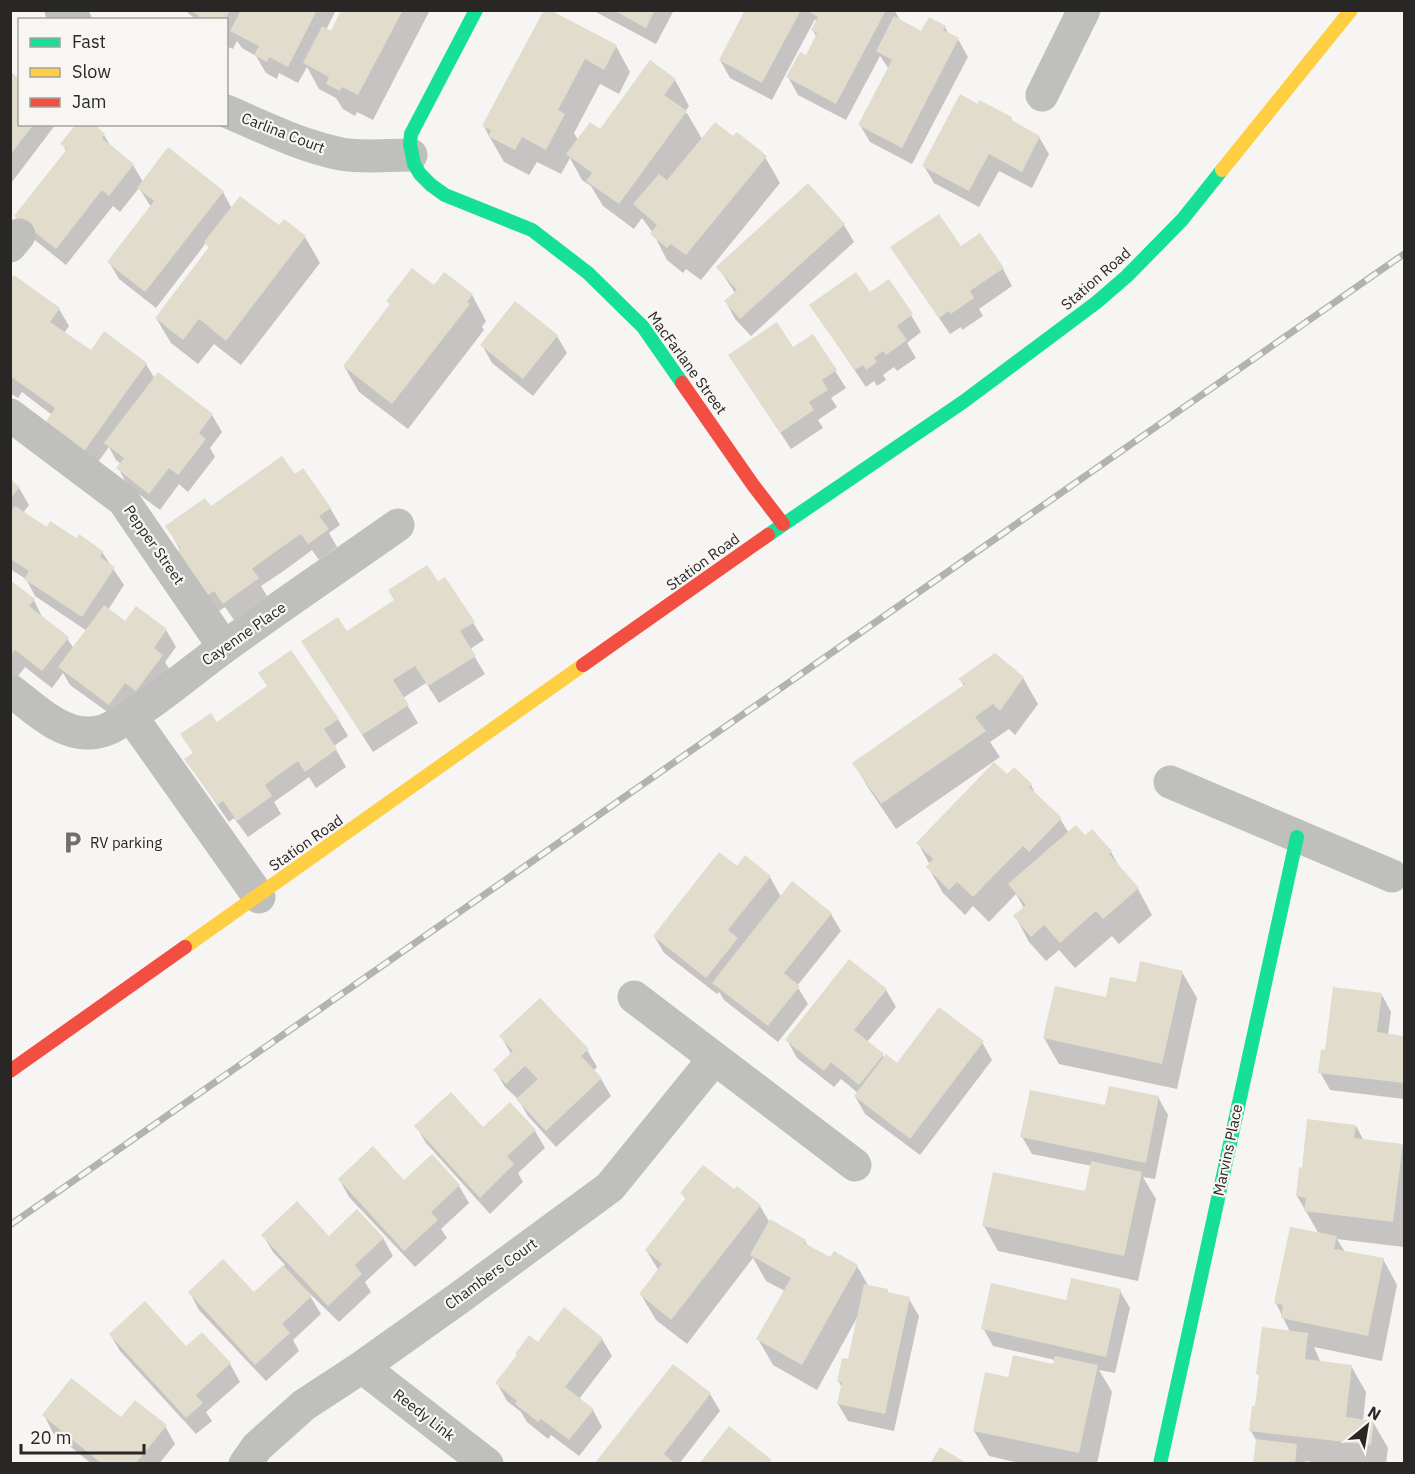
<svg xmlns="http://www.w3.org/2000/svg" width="1415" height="1474" font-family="'IBM Plex Sans',sans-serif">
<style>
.shadow{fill:#0003}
.building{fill:#e1dccc}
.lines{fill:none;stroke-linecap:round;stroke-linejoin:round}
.street{stroke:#bfbfbe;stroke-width:33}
.fast{stroke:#16e098;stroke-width:14}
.slow{stroke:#ffcf43;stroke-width:14}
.jam{stroke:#f24e42;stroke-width:14}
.rail-casing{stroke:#b2b2b1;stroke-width:7}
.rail{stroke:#f8f6f2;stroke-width:4.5;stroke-dasharray:14;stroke-linecap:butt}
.labels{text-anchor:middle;stroke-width:4.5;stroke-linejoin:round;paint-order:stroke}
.street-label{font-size:15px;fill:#282726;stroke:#f8f6f2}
.poi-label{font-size:15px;fill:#282726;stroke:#f8f6f2;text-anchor:start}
</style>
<rect width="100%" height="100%" fill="#f7f5f3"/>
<path class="shadow" d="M184,10H336L326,30L331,33L343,10H430L373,120L357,112L355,116L343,109L336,98L319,89L307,67L298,83L279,73L277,79L266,73L256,56L242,48L237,41L233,49L226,46V20H197Z
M545,10L616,46L630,72L619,94L600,84L574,133L578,140L600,131L675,80L689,106L684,113H687L702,139L733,138L765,157L780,183L701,280L686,269L683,273L667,260L653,233L642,218L634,229L603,206L591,186L582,180L570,158L561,174L537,162L529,175L504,162L489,136L484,126Z
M592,10H674L656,44Z
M747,10H894L900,20L922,33L945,27L949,35L958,39L968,57L912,164L870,142L860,125L889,69L880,56L846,120L798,95L788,77L807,57L817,38L813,30L817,23L815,19L772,100L730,78L720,60Z
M10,74L20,124H56L12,182L10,180Z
M979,106L1011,119L1015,124L1039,137L1049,154L1032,188L999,171L979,207L934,183L924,166Z
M104,135L112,148L133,165L143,182L223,192L232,209L305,237L320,263L241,365L214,344L198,364L171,343L156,318L210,249L206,243L156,308L119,279L109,262L151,207L139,188L120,212L113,206L66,265L26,233L16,216L67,152L62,144Z
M844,225L854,242L751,336L735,319L726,302L735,293L718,267Z
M961,249L1003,269L1012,286L979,309L983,316L962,330L961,327L950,334L902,264Z
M10,282L59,309L69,326L64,333L91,353L146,364L155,379L158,374L212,415L222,432L210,448L215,457L188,492L179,484L160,510L128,486L118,468L121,464L116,460L109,447L92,470L52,415L22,392L18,398L10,393Z
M435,287L472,295L486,321L482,327L484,330L408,429L359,392L344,366L391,306L388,301Z
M870,294L911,315L921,332L907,343L916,358L897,371L894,367L883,375L886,380L877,386L874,381L866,387L811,306Z
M557,336L567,353L533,396L492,363L482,345Z
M813,336L846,388L831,398L837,407L818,420L823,428L791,449L730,356L793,349Z
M10,481L19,488L29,505L23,513L48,529L102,552L124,585L108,610L125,623L166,630L176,647L165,662L172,673L120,721L70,685L63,673L52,688L25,667L15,680L10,677V582L34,600L43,619L67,638L74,649L87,631L35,596L26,579L10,569Z
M210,508H330L340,525L329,533L337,547L319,560L312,550L285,570L261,586L267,596L234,620L225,607L215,614L167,526Z
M445,579L484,640L470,649L485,674L439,703L426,683L403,698L418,723L373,752L303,642L346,633Z
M1023,678L1038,704L1015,735L1009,729L990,742L1000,757L896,829L869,789L854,764L964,686L960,679Z
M338,719L348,736L334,746L346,767L316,788L309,777L291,790L274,802L281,814L248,837L234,818L229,822L186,760L194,754L182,735L216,724Z
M1007,776L1031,785L1037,797L1060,819L1069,833L1084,837L1092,831L1111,852L1121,870L1138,889L1152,915L1119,944L1112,936L1075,968L1059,950L1046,961L1029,942L1015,916L1024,908L1016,894L989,922L973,906L965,915L943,893L928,867L930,865L918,843Z
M737,868L770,877L781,897L831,914L841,931L797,986L808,1004L778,1042L724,1000L719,992L717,994L664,953L654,936Z
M1182,972L1197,998L1177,1089L1059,1064L1044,1038L1107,999L1137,983Z
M886,990L896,1007L867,1042L885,1058L897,1065L982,1042L992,1060L920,1155L865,1114L855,1096L858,1093L841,1079L834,1087L797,1058L787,1040Z
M1382,995L1391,1012L1388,1035L1404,1037V1099L1330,1090L1320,1072L1327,1052Z
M501,1036L587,1050L597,1067L593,1071L601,1079L611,1096L556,1147L528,1116L518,1099L505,1087L495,1070L511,1054Z
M1158,1097L1168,1115L1155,1179L1143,1177L1156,1199L1138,1281L998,1251L984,1226L1086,1193L1092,1166L1032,1154L1022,1137L1106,1107Z
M510,1104L535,1131L545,1148L518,1173L523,1182L490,1214L426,1143L416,1126L483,1129Z
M1356,1126L1364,1141L1402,1145L1404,1149V1247L1337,1239L1345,1252L1383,1259L1397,1285L1382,1361L1314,1347L1321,1363L1351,1366L1366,1392L1363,1421L1373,1422L1388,1448L1386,1464H1327L1305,1461L1306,1464H1255L1257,1442L1251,1431L1257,1408L1260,1377L1258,1374L1290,1332L1276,1303L1319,1234L1297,1196Z
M339,1179L459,1186L469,1203L441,1229L447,1238L415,1267L349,1197Z
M734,1191L760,1206L770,1223L805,1241L809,1248L831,1259L857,1266L869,1287L887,1290L889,1294L909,1299L919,1316L894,1431L848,1421L838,1404L842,1388L839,1382L849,1360L858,1316L817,1390L773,1365L758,1339L785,1291L766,1281L753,1258L687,1344L656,1320L641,1295L659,1271L646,1250L686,1200L682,1193Z
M263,1235L383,1238L393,1256L365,1282L371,1292L339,1322L307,1291L321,1314L293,1340L299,1351L266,1381L199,1310L190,1293L254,1294L285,1265L273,1252Z
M1120,1291L1130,1308L1115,1373L1099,1370L1112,1392L1097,1464H1023L989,1456L974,1431L1009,1379L1054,1365L1055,1360L993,1346L983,1328L1067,1302Z
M110,1334L186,1349L202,1334L230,1364L240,1382L206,1412L212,1421L196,1434L120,1351Z
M602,1339L612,1356L579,1399L593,1410L602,1427L579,1456L551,1435L548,1439L527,1422L521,1412L507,1401L497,1383Z
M710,1394L720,1411L679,1464H596Z
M44,1415L121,1419L165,1426L175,1444L159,1464H92L53,1433Z"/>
<path class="building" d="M190,10H230L225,20H197L199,16Z
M241,10H317L288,67L269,57L267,62L254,55L259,46L230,31Z
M341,10H403L358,95L342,87L340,91L326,84L329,77L303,63L322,26L331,31Z
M544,10H550L617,45L604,70L585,59L558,110L565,114L546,150L522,137L515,150L488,136L491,130L482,126Z
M613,10H655L646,28Z
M745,10H801L762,83L719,60Z
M806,10H886L836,104L786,77L800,52L806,55L817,33L811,30L818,17Z
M894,16L921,31L929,17L946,26L943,30L959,38L902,148L858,125L892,60L876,51Z
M650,60L676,79L664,95L687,111L619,204L586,181L592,173L566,154L590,122L600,129Z
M10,72L20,79V124H34L10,155Z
M960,94L978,104L979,100L1012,117L1011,120L1040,136L1022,172L989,154L969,191L922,166Z
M715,122L733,136L737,132L767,156L686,255L671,244L667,248L650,234L657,225L633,204L659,174L667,180Z
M76,124H94L105,134L102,138L134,164L109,196L102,190L56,249L14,216L67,149L60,144Z
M168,147L224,191L145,292L107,262L154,201L137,188Z
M808,183L845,224L740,319L724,301L737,290L716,267Z
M240,196L279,225L284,219L306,236L226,341L199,319L183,340L155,318L209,247L204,242Z
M939,214L961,246L980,233L1004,268L970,291L974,298L951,314L949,311L939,318L890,247Z
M412,268L434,285L444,272L473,294L467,302L470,304L392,404L343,366L390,304L386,301Z
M856,272L870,292L889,279L913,314L897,326L907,340L886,355L883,351L874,358L877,362L866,370L863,365L855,370L809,305Z
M14,275L60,308L50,322L91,350L104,331L147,363L82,454L43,426L55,408L10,376V280Z
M515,301L558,335L523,379L480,345Z
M777,322L793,347L813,334L837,370L822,380L828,390L809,402L814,410L780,433L728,355Z
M158,372L213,414L199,433L206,439L178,475L169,468L149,494L116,468L124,458L104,443Z
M282,456L295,474L303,468L331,508L319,516L329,529L308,544L301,534L275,552L252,569L259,578L223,604L214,591L204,598L173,554L181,549L165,526L205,498L211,506Z
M10,479L20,487L10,499Z
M15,506L47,527L50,521L76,538L79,534L103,551L100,557L115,567L82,617L24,579L29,571L10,559V512Z
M427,565L438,581L445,577L475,622L460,631L476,656L428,686L415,666L393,680L409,705L362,735L301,641L338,617L347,631L394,600L388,590Z
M10,580L35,599L29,606L69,637L42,671L15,650L10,656Z
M104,605L125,621L136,606L167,629L154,648L163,655L136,691L125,683L109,705L58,667Z
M291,650L339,719L324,729L337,749L305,772L298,761L281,773L265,785L272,796L237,821L223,801L218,805L184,759L193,753L180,734L211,713L217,722L267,686L258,673Z
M995,653L1024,677L1000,711L993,704L975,717L986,731L881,804L852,763L965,684L958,679Z
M994,762L1007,774L1014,767L1032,784L1029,787L1062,818L1029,852L1023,846L973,897L957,882L949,890L926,867L933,859L916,843Z
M1076,825L1085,835L1092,829L1112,851L1109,854L1139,888L1103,919L1096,911L1060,943L1044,925L1031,937L1013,916L1026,905L1008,884Z
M719,852L737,866L745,855L771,876L728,930L738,938L706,978L653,936Z
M792,881L832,913L784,973L800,986L768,1026L712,983Z
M849,959L887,989L854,1030L884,1054L859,1085L831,1062L824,1071L785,1040Z
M1140,961L1183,971L1162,1064L1043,1038L1055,986L1106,997L1110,977L1136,982Z
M1333,987L1382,993L1377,1032L1404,1036V1083L1318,1073L1321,1049L1325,1050Z
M540,998L589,1049L581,1056L602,1078L546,1131L516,1099L538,1079L525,1066L506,1084L493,1070L513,1051L499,1036Z
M939,1007L984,1041L910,1139L854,1096L886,1054L897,1063Z
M1109,1086L1159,1096L1146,1163L1020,1137L1030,1090L1105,1105Z
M451,1092L483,1127L510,1102L536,1130L507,1156L514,1164L480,1198L414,1126Z
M1307,1119L1356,1125L1354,1138L1403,1144L1393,1222L1304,1211L1306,1198L1296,1196L1299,1167L1302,1168Z
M373,1146L404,1180L432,1154L460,1185L431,1212L438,1220L404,1251L338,1179Z
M1091,1161L1142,1172L1124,1256L982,1226L993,1172L1085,1191Z
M703,1165L734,1189L737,1186L761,1205L671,1320L639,1294L662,1264L645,1250L686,1198L680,1193Z
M297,1201L329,1236L357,1209L384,1238L355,1265L362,1274L328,1306L261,1235Z
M770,1219L806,1240L804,1243L830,1257L834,1251L858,1265L802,1365L756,1339L791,1278L750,1255Z
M1290,1227L1337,1236L1334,1249L1384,1258L1368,1336L1281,1318L1283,1305L1274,1303Z
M223,1259L254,1292L283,1265L312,1296L282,1324L290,1333L255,1365L188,1292Z
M1071,1278L1121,1289L1106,1357L981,1329L991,1283L1066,1300Z
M864,1284L888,1289L887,1292L910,1297L885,1414L837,1404L842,1382H837L842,1358L848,1359Z
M145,1301L186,1346L202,1332L231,1363L196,1395L203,1403L186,1418L109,1334Z
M564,1307L603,1338L565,1387L594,1409L569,1440L541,1419L538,1422L515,1404L517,1401L495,1383L517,1355L515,1354L529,1335L538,1342Z
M1262,1327L1308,1333L1305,1359L1352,1365L1346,1417L1374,1421L1371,1445L1249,1431L1252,1406H1255L1259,1375L1256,1374Z
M1013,1355L1053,1364L1055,1356L1098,1365L1079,1453L973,1431L985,1372L1008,1377Z
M673,1364L711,1393L664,1454L676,1464H594Z
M71,1378L121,1417L135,1400L167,1425L137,1462L140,1464H102L42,1415Z
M729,1426L772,1460L769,1464H699Z
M1256,1439L1297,1444L1295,1464H1253Z
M940,1447L968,1464H930Z"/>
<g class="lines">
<path class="street" d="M61,10L75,20
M1042,95L1084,10
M226,111C263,127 301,146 341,154C364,158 388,155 411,155
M10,246L19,235
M10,415L123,500L224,647
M10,690C33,707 59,734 89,733C100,733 110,729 119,723C156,702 189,673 223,648C280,606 340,566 398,525
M131,716L259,897
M1170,782L1392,876
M634,997L855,1165
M362,1367L487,1464
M245,1464L257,1447L304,1405L362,1367L459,1298L610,1187L714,1059"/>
<path class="fast" d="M476,10L411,134L410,144L414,164L420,174L431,185L445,195L532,230L588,273L643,327L682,383
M768,535L963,402L1097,302L1127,276L1182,220L1222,170
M1160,1464L1297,837"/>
<path class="slow" d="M1222,170L1351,10
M185,947L583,665"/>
<path class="jam" d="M682,383L753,485L783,524
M583,665L768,535
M10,1071L185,947"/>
<defs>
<path id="rail" d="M10,1225L1404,254"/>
</defs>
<use href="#rail" class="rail-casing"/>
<use href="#rail" class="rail"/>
</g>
<defs>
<symbol id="parking-bare" viewBox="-9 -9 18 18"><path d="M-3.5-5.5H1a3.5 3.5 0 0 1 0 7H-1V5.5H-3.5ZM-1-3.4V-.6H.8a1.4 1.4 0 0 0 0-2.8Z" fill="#706f6e" stroke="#f8f6f2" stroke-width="2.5" paint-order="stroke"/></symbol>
</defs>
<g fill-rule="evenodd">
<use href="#parking-bare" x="56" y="826" width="33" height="33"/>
</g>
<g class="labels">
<g class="street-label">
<text transform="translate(283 133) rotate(21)" y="5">Carlina Court</text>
<text transform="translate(1096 279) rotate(-41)" y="5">Station Road</text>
<text transform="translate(687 363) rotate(54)" y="5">MacFarlane Street</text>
<text transform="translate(154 545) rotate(55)" y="5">Pepper Street</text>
<text transform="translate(703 562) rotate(-36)" y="5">Station Road</text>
<text transform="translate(244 634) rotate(-35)" y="5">Cayenne Place</text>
<text transform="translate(306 843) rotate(-35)" y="5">Station Road</text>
<text transform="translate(1228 1150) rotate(-78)" y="5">Marvins Place</text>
<text transform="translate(491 1274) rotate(-36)" y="5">Chambers Court</text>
<text transform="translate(424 1415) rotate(38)" y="5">Reedy Link</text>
</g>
<g class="poi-label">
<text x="90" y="848">RV parking</text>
</g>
</g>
<rect width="1415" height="1474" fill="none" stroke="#282726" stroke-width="24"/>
<rect x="18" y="18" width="210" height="108" fill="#f8f6f2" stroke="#a5a3a0" stroke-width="1.5"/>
<rect x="30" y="38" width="30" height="9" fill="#16e098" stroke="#a5a3a0" stroke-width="1.5"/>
<text x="72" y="48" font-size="18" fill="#282726">Fast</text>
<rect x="30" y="68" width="30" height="9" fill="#ffcf43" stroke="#a5a3a0" stroke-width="1.5"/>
<text x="72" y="78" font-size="18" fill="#282726">Slow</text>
<rect x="30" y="98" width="30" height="9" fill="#f24e42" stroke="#a5a3a0" stroke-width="1.5"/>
<text x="72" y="108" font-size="18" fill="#282726">Jam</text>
<g transform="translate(1367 1426) rotate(30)" stroke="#f8f6f2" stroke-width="4.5" paint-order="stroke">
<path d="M0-4.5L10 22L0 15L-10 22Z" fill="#282726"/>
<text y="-9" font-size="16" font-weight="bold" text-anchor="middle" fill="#282726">N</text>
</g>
<path d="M21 1444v9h123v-9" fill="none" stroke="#282726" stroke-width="3"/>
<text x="30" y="1444" font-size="18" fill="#282726" stroke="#f8f6f2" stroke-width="4.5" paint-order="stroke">20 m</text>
</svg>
